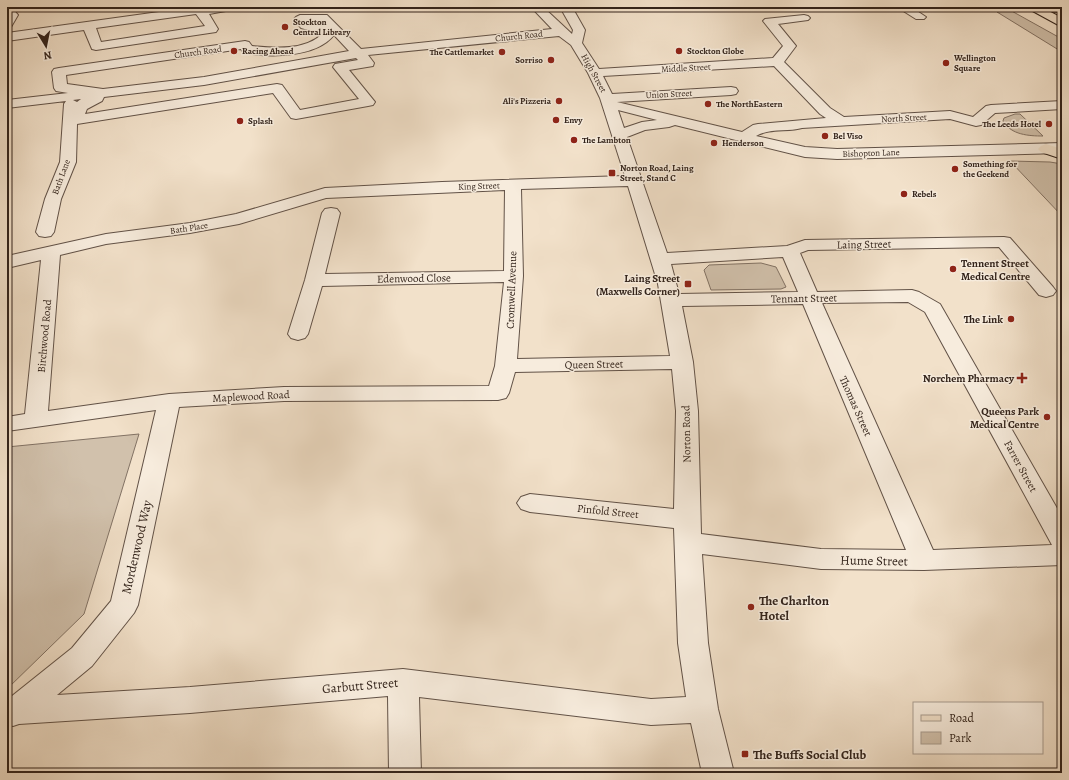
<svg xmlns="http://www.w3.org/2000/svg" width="1069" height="780" font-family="Alegreya,serif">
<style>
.green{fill:#d1c1ac;stroke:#827264}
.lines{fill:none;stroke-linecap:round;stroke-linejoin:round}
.minor-casing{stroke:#625247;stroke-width:2}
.major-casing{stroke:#32231b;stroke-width:2}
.minor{fill:#f7ecdd;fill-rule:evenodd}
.major{fill:#f2e1ca;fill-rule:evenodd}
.poi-dot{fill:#8f2418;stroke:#f7ecdd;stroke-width:1.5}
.labels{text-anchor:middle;stroke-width:3;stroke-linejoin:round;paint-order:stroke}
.far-poi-label{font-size:9px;font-weight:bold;fill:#32231b;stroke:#f7ecdd;text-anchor:start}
.far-street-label{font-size:9px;fill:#32231b;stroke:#f7ecdd}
.street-label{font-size:11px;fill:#32231b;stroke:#f7ecdd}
.poi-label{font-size:11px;font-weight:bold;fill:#32231b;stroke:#f7ecdd;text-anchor:end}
.near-street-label{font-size:13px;fill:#32231b;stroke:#f7ecdd}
.near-poi-label{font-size:13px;font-weight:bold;fill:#32231b;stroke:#f7ecdd;text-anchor:start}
</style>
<rect width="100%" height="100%" fill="#f2e1ca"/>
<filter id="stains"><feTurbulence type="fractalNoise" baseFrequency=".005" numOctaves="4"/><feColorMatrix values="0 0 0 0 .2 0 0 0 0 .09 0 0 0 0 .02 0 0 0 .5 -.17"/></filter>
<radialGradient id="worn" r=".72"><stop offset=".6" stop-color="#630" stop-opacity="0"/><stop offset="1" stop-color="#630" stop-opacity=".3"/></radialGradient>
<path class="green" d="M999,7L1008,9L1062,39V52L997,12L1005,11Z
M1015,114H1020L1043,136C1029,136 1011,135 1003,121L1004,118Z
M1010,161L1050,162L1062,164V216Z
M761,263L776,267L786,287L781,289L711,290L704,270L709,265Z
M139,434L84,614L7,689V447Z"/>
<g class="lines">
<defs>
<path id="minor" d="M7,7H11L18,15L11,27L7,28Z
M195,7H239L237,9L209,14L218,29L216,32L96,50L92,49L84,30L7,41V33ZM196,14L205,26L101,42L96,28Z
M531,7H543L572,34L573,30L560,7H572L585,30L582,43L599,69L773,58L783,46L763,21L765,19L804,15L808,16L810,18L808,20L778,24L796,46L784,62L830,108L844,117L950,111L973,117L986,106L991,105L1062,101V109L995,113L981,125L976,126L950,119L802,128C788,132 769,128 756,136L805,147L837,149L1062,143V153L837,159L805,157L675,125L669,127L645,130L627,137L667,253L787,246L805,240L1004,237L1010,238L1053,287L1056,291L1053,295L1046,297L1039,295L999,247L808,250L800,253L817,292L912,290L919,292L940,304L1062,517V565L924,570L821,569L702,554L708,643L718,709L734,773H702L691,723L651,725L419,697L421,773H389L388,696L190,713L19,724L13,726L7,724V700L72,648L111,601L156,410L7,431V417L25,414L41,260L7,268V256L106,234L190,223L236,214L325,188L442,182L625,176L600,98L588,73L571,45L559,36L368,55L374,63L373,66L349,70L375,102L373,105L368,106L296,119L291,118L273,93L77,124L76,162L61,199L54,232L51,236L45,237L39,236L36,232L45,199L60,162L64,104L66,101L7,108V100L68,93L56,91L54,88L52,72L54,69L59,68L245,41L249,42L252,46C274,48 305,51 322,34L301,28L294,19L296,17L300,15H327L361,49L552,29ZM320,21L325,26L309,22ZM334,35L349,51L204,77L103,89L67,84L66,75L241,49L243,52C268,58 316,58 334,35ZM356,58L358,60L335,64L333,67L359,99L300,110L282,85L277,84L85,114L87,109L102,101L104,97L204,85ZM774,66L820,114L826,118L758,124L753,125L742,132L617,102L731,95L736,94L738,91L736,88L731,87L612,94L603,76ZM81,99L77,102L73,100ZM618,110L657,120L642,122L624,128ZM628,186L658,284L670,356L517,359L523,276L521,189ZM505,190L504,271L325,274L340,213L337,209L331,208L325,209L322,213L305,280L288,334L291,338L298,340L305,338L308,334L322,286L504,282L495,366L489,386L284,387L169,394L48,411L60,255L106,244L190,233L239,224L326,198ZM783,257L798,292L679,294L671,264ZM908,302L925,312L1052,545L933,550L822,303ZM803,304L906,550L821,549L701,534L698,411L693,362L682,306ZM672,369L676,411L674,509L530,494L521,497L517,503L521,509L530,512L674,528L678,643L686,697L651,699L403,669L190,687L57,695L92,666L134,613L138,605L179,407L284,401L498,400L506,398L509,393L515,372Z
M897,7H911L926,17L924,19H916Z
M1062,7V12H1035L1033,10L1037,7Z"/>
<path id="major" d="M1027,7H1041L1062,18V27L1029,9Z
M1046,144L1062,149V159L1041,152L1038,149L1041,146Z"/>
</defs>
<use href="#minor" class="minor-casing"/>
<use href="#major" class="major-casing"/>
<use href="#minor" class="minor"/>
<use href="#major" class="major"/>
</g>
<g class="poi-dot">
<circle cx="285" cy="27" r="4"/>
<circle cx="234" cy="51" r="4"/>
<circle cx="679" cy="51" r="4"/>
<circle cx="502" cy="52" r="4"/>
<circle cx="551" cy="60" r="4"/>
<circle cx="946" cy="63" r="4"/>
<circle cx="559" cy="101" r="4"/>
<circle cx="708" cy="104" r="4"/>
<circle cx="556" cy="120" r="4"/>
<circle cx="240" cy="121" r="4"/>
<circle cx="1049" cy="124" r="4"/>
<circle cx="825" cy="136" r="4"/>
<circle cx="574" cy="140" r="4"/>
<circle cx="714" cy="143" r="4"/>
<circle cx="955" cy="169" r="4"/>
<rect x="608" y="169" width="8" height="8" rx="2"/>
<circle cx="904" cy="194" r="4"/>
<circle cx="953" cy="269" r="4"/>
<rect x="684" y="280" width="8" height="8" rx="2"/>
<circle cx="1011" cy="319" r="4"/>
<path d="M1020 372h4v4h4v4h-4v4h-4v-4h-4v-4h4z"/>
<circle cx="1047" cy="417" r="4"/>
<circle cx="751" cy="607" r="4"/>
<rect x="741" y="750" width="8" height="8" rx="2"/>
</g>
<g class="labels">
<g class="far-poi-label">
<text x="293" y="25">Stockton<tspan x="293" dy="10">Central Library</tspan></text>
<text x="242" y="54">Racing Ahead</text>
<text x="687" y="54">Stockton Globe</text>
<text x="494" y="55" text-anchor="end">The Cattlemarket</text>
<text x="954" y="61">Wellington<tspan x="954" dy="10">Square</tspan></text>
<text x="543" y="63" text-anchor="end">Sorriso</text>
<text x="551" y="104" text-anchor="end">Ali's Pizzeria</text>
<text x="716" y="107">The NorthEastern</text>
<text x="564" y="123">Envy</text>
<text x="248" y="124">Splash</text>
<text x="1041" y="127" text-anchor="end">The Leeds Hotel</text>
<text x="833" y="139">Bel Viso</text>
<text x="582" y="143">The Lambton</text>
<text x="722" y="146">Henderson</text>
<text x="963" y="167">Something for<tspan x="963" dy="10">the Geekend</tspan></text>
<text x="620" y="171">Norton Road, Laing<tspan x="620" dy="10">Street, Stand C</tspan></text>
<text x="912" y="197">Rebels</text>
</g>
<g class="far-street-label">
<text transform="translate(519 36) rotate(-6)" y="3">Church Road</text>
<text transform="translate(198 52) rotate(-8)" y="3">Church Road</text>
<text transform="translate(686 68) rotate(-3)" y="3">Middle Street</text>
<text transform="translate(594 73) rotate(61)" y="3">High Street</text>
<text transform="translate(669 94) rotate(-3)" y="3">Union Street</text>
<text transform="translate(904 118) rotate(-3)" y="3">North Street</text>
<text transform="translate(871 153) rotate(-2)" y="3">Bishopton Lane</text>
<text transform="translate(61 177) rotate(-70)" y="3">Bath Lane</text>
<text transform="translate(479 186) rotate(-2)" y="3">King Street</text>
<text transform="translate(189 228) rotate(-9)" y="3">Bath Place</text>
</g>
<g class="street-label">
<text transform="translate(864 244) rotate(-1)" y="4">Laing Street</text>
<text transform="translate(414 278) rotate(-1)" y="4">Edenwood Close</text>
<text transform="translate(511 290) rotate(-88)" y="4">Cromwell Avenue</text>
<text transform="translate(804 298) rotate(-1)" y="4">Tennant Street</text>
<text transform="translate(44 336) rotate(-85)" y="4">Birchwood Road</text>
<text transform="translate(594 364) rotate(-1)" y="4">Queen Street</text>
<text transform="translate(251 396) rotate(-3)" y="4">Maplewood Road</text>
<text transform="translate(856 406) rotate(66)" y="4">Thomas Street</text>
<text transform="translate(686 434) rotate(-91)" y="4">Norton Road</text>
<text transform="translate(1021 466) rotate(61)" y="4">Farrer Street</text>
<text transform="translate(608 511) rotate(6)" y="4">Pinfold Street</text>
</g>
<g class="poi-label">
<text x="961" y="267" text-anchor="start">Tennent Street<tspan x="961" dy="13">Medical Centre</tspan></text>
<text x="680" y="282">Laing Street<tspan x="680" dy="13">(Maxwells Corner)</tspan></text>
<text x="1003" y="323">The Link</text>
<text x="1014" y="382">Norchem Pharmacy</text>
<text x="1039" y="415">Queens Park<tspan x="1039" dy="13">Medical Centre</tspan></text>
</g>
<g class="near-street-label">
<text transform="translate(136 547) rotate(-77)" y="5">Mordenwood Way</text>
<text transform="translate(874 560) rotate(1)" y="5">Hume Street</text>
<text transform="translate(360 685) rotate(-5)" y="5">Garbutt Street</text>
</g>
<g class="near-poi-label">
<text x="759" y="605">The Charlton<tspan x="759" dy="15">Hotel</tspan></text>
<text x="753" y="759">The Buffs Social Club</text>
</g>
</g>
<rect width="1069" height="780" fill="none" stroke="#f2e1ca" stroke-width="24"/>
<rect x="8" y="8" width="1053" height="764" fill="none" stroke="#32231b" stroke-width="2"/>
<rect x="12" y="12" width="1045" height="756" fill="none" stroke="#32231b"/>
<rect x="913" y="702" width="130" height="52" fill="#f7ecdd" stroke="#a89c8f"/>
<rect x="921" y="715" width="20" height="6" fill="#f2e1ca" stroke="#a89c8f"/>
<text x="949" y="722" font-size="12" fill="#32231b">Road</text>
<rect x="921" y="732" width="20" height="12" fill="#d1c1ac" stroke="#a89c8f"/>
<text x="949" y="742" font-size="12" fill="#32231b">Park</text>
<g transform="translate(46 46) rotate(170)" stroke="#f7ecdd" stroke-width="3" paint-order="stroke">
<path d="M0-3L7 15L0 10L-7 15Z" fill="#32231b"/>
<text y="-6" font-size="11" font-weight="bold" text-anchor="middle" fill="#32231b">N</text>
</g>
<rect width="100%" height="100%" filter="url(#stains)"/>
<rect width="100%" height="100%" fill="url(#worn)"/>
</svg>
